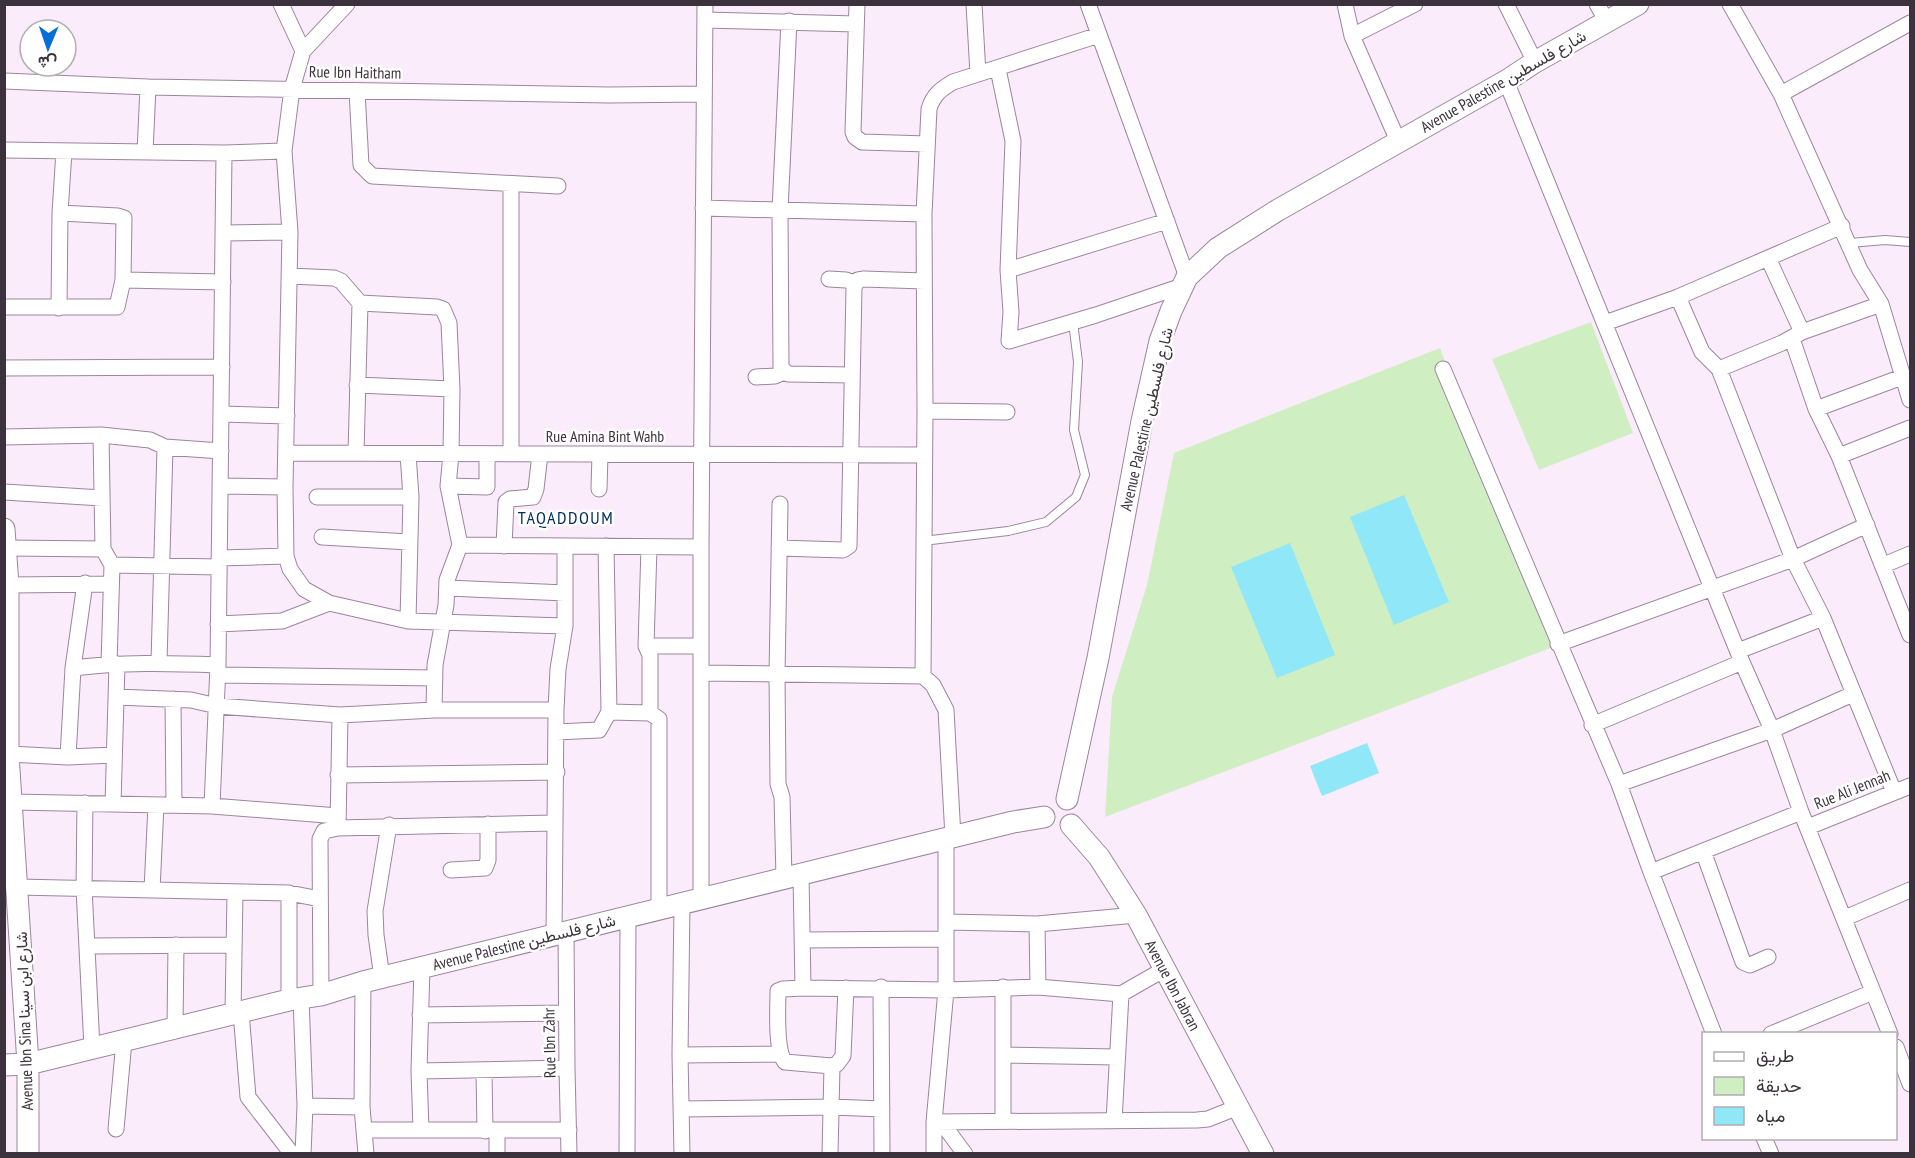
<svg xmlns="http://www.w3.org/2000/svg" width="1915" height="1158" font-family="'PT Sans Narrow',Vazirmatn,sans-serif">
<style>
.green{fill:#cfefc3}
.water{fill:#90e7f7}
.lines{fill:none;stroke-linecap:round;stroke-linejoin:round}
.lane-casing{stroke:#9c859e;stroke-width:10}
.street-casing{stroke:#9c859e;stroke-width:17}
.secondary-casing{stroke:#9c859e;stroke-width:23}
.lane{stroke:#fff;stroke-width:8}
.street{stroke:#fff;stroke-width:15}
.secondary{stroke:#fff;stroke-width:21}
.labels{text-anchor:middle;stroke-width:5;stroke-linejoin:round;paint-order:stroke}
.street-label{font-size:16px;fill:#3c323d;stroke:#fff}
.neighbourhood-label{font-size:18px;letter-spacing:1.5px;fill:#002b5d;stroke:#fff}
</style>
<rect width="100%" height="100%" fill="#fbecfc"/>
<path class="green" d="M1591,322L1633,433L1539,470L1492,359Z
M1440,348L1553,647L1105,817L1112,697L1147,585L1174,453Z"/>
<path class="water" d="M1404,495L1449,602L1394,625L1350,517Z
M1290,543L1335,655L1277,678L1231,567Z
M1367,743L1379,773L1322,796L1310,766Z"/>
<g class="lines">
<defs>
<path id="lane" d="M1850,243L1885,240L1910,242
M923,541L1008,531L1046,522L1076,497L1085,475L1074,430L1078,362L1073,322"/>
<path id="street" d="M281,4L303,51
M347,4L303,51L292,89L284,151L290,232L285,487L286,556L290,569L304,589L329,603L408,621L565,626
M857,4L853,132L855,137L862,142L927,144
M974,4L978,74
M1088,4L1187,277
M1345,4L1352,36L1398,141
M1506,4L1535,62
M1597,4L1607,22
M1730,4L1781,94L1860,270L1881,304L1910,400
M705,20L856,24
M789,21L780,210L781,368L788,374L852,375
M1352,36L1415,4
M998,69L1013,141L1008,270
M4,81L148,87L609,95L704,94
M1506,81L1742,662L1772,730L1801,812L1890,1034
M357,91L361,165L372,176L558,186
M1781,94L1910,23
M4,150L224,153L284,151
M145,152L148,87
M511,184V453
M703,208L924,214
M1167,221L1008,270L1011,312L1009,341L1096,315L1182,286
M225,233L290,232
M1768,258L1802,332
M290,276L334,278L341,281L360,303L437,307L443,309L449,323L452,389L451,454L448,486L460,545L447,580L446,605L435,665L434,710
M829,279L846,280L855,283
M123,280L223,282
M1678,297L1702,352L1719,369L1782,343L1802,332L1881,304
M4,307H117L123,280L124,218L118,216L60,213
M59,308L60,213L64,151
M1605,323L1678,297L1842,226
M1792,339L1816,409L1839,456L1910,635
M4,368L222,367
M1443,369L1619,784L1651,872L1714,1034
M1719,369L1793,559L1823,618L1894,792
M756,377L775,376L784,372
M357,385L452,389
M1816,409L1902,377
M925,411L1007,412
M221,414L287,416
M101,435L103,549L112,565L109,664
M4,437L101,435L150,440L165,447L221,451
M286,453L923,455
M356,453L360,303
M408,454L411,497L408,621
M1839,456L1910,428
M220,486L285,487
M448,486L487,487V454
M599,489L600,454
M4,492L102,498
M317,497H411
M780,504L777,675L778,784L782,797L784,878
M322,537L409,542
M460,545L701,547
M504,546L506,502L510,499L533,497L536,489L540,454
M649,547L646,646L650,655V713L659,719V908
M6,548L103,549
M779,548L843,550L849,546L854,287L858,280L864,279L924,281
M219,558L286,556
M112,565L219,567
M1884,565L1910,554
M8,585L110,584
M448,588L565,593
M218,624L282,621L329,603
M1558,644L1793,559L1867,525
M646,646H701
M1738,651L1823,618
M159,662L165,447
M73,668C121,662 169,663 218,665
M701,673L923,676
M218,675L435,678
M116,697L191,700L217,706L340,715L434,710H556
M173,699L174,805
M609,712L650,713
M1592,725L1742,662
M556,732L599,730L609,712L606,546
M8,754L68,757L114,755
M68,757L73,668L85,583
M338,775L557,772
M1619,784L1772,730L1853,694
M12,802L212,806L338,816
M85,803L84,888L92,1048
M113,804L117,664
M212,806L218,665L224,153
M1808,827L1910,786
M338,828L554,823
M953,837L946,710L933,685L923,676L925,411L924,214L929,109C933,95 941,89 953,82L1099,35
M1703,851L1743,962L1750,965L1768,957
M451,870L485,868L488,860V824
M1651,872L1801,812
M801,874L803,988
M17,887L289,893L320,899
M152,890L156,805
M289,893V1000
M701,899V547L705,4
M682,903L680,1055L682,1154
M1845,918L1910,890
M946,922L1037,924L1136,915
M1037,924L1038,987
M566,932L567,1068L569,1154
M554,936L556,710L558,669L565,626V546
M802,940L945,939
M88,946L233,945
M382,978L376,935L375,911L389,825
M363,982L362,1107L366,1154
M881,987L882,1154
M1003,987V1121
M846,988L843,1056L837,1064L832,1066L785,1062C775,1050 778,1007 778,991L783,989L803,988L946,990L1038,987L1121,994L1163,970
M321,995L320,839L324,831L338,828L340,715
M301,998L305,1106L303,1154
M241,1012L248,1097L292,1154
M233,1014L235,892
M420,1015L566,1013
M175,1028L176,945
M1771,1034L1873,992
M1896,1047L1910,1084
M680,1055L780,1054
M1004,1055L1117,1057
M419,1071L567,1068
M484,1071L485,1131
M305,1106L362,1107
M681,1109L832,1107L882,1109
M1114,1121L1121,994
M934,1122L1197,1120L1208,1119L1238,1107
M942,1123L965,1154
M116,1129L124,1041
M364,1130H569
M421,1130L419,1071L422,967
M497,1130V1154
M1764,1138L1771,1154
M627,1154L628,917
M830,1154L832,1066
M934,1154V1122L946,990V839"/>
<path id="secondary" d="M4,529L8,585V754L28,1064V1154
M1067,799L1098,658L1142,421L1160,341L1171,311L1187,277L1218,248L1278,210L1506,81L1535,62L1638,4
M1071,825L1099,857L1136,915L1263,1154
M4,1065L28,1064L289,1000L321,995L363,982L1013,822L1044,817"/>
</defs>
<use href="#lane" class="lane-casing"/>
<use href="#street" class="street-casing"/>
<use href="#secondary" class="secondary-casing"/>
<use href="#lane" class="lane"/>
<use href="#street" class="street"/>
<use href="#secondary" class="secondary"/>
</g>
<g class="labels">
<g class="street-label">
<text transform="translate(355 72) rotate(1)" y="6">Rue Ibn Haitham</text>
<text transform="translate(1503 81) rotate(-30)" y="6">Avenue Palestine شارع فلسطين</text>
<text transform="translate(1146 419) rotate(-77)" y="6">Avenue Palestine شارع فلسطين</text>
<text x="605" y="442">Rue Amina Bint Wahb</text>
<text transform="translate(1852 789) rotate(-22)" y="6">Rue Ali Jennah</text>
<text transform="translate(524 942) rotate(-14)" y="6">Avenue Palestine شارع فلسطين</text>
<text transform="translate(1173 985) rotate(62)" y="6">Avenue Ibn Jabran</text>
<text transform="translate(24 1021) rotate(-92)" y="6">Avenue Ibn Sina شارع ابن سينا</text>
<text transform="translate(549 1043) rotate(-91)" y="6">Rue Ibn Zahr</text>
</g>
<g class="neighbourhood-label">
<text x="566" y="524">TAQADDOUM</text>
</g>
</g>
<rect width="1915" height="1158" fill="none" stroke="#3c323d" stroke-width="12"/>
<rect x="1702" y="1032" width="195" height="108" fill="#ffffff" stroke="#b1adb1" stroke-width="1.5"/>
<rect x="1714" y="1052" width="30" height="9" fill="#ffffff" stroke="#b1adb1" stroke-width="1.5"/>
<text x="1756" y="1062" font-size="18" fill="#3c323d">طريق</text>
<rect x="1714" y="1077" width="30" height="18" fill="#cfefc3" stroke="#b1adb1" stroke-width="1.5"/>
<text x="1756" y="1092" font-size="18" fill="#3c323d">حديقة</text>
<rect x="1714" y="1107" width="30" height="18" fill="#90e7f7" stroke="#b1adb1" stroke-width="1.5"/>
<text x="1756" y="1122" font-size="18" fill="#3c323d">مياه</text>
<g transform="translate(48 48) rotate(182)"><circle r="28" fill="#ffffff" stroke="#b1adb1" stroke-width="1.5"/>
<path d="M0-4.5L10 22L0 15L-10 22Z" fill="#066fd7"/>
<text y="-9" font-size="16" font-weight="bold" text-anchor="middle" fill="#3c323d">ش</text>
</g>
</svg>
